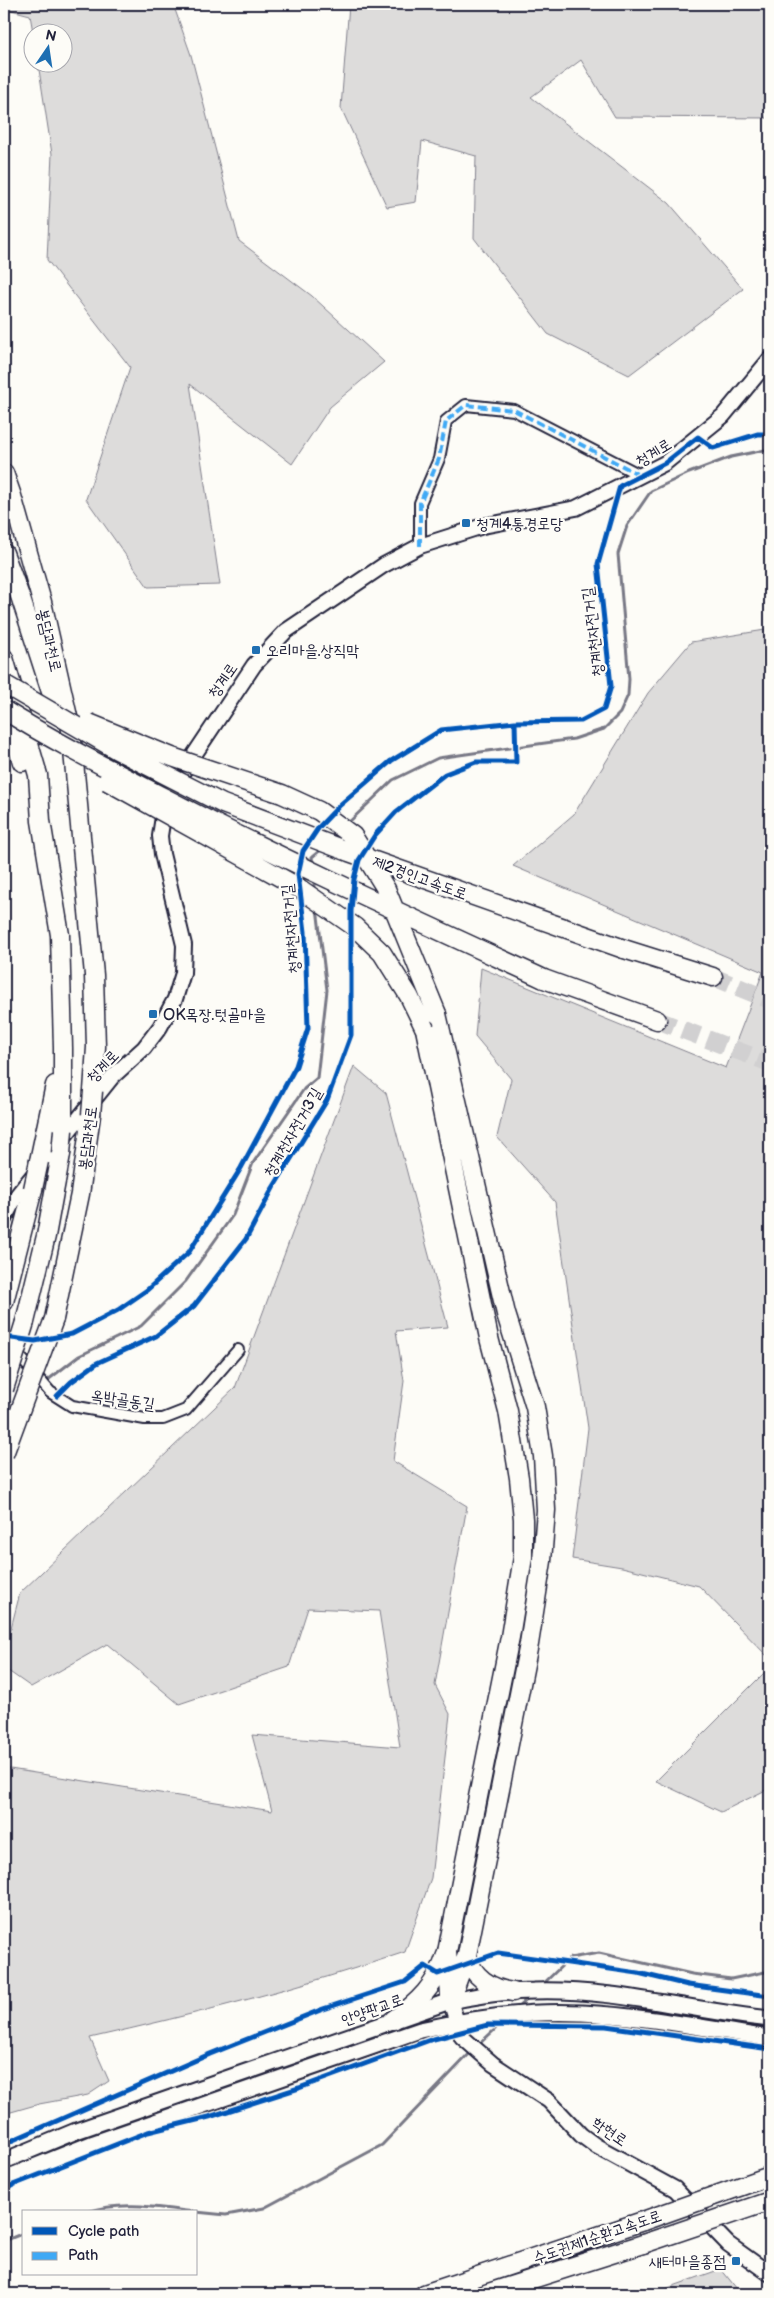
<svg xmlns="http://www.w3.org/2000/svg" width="774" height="2298" font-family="'Balsamiq Sans','Poor Story',sans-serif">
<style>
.green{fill:#dddcdb;stroke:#807f8b}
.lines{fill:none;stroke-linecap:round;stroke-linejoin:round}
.stream{stroke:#787885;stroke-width:3}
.highway-tunnel{stroke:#d1d0d1;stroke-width:18;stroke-dasharray:18 9;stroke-linecap:butt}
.street-casing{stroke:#22223b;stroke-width:14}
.secondary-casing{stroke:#22223b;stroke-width:18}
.primary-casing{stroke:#22223b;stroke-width:19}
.highway-casing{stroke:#22223b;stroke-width:21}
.street{stroke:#fdfcf7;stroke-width:10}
.secondary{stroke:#fdfcf7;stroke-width:14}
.primary{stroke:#fdfcf7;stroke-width:15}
.highway{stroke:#fdfcf7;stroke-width:18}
.highway-bridge-casing{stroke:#22223b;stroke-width:21;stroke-linecap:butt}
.highway-bridge{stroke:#fdfcf7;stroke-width:18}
.quiet{stroke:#3fa9f5;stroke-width:4;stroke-dasharray:8 4;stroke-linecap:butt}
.cycleway-casing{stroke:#fdfcf7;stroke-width:8}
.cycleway{stroke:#0057b8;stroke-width:5}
.poi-dot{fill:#1f6fb2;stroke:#fdfcf7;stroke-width:2}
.labels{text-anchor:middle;stroke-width:4.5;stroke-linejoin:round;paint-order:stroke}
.street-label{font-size:16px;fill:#22223b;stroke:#fdfcf7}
.poi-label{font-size:16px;fill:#22223b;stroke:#fdfcf7;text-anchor:start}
</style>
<rect width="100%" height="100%" fill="#fdfcf7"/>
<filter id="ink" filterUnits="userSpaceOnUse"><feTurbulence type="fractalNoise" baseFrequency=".02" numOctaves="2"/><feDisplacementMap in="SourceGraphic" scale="10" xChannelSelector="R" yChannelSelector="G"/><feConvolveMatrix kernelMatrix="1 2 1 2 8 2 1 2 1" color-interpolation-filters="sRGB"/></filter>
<g filter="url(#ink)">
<path class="green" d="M4,4H173L191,55L239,241L312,296L384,362L330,407L292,464L190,384L220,585L148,587L86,499L130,367L47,260L52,154L38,63L62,62V32H33L30,15L4,8Z
M349,4H770V118L615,117L581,60L531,97L669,203L743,289L629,375L548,334L474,238L476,156L422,141L416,202L387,207L341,108Z
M770,625V1659L699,1586L622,1567L572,1559L588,1428L555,1202L497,1137L511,1079L475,1036L481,968L726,1068L763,972L513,866L574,814L648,693L691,642L765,630Z
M354,1066L386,1093L448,1327L396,1331L404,1381L393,1461L467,1506L435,1685L450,1714L431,1878L405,1952C302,1987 196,2014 90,2038L109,2081L88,2095L39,2104L4,2114V1768L272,1811L252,1735L400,1747L379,1611L308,1608L289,1667L179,1704L107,1644L31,1687L4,1668V1655L20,1593L235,1388Z
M770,1667V1788L721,1812L656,1781Z
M721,2269L741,2294H651Z"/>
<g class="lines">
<path class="stream" d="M347,824L393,780L438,758L574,739L604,729L620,713L628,695L629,679L618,554L627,526L651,491L689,473L731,457L770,449
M313,864L312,857L323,848
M314,878V892
M44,1383L79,1356L141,1326L186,1281L233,1215L253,1163L304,1089L317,1078L327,990L317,908
M4,1415L14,1407
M541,1986L570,1958L599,1953L692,1974L731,1979L770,1971
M517,2008L529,1997
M477,2046L504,2021
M88,2212C122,2200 160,2208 195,2212
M196,2212L226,2215L264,2208L382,2145L473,2050
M4,2241L24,2233"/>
<path class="highway-tunnel" d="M713,977L770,1000
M657,1020L770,1063"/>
<defs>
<path id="street" d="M420,546V503L439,459L446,421L466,405L514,410L640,475
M4,1338L50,1392L72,1406L145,1419H163L186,1410L238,1350"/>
<path id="secondary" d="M4,1219L15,1198L112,1077L144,1048L160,1027L175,999L183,973L184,945L162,854L160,836L166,797L254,665L286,631L384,565L420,546L483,526L576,508L665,463L723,416L770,359
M450,2001L462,2037L493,2064L549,2101L581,2135L596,2146L675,2189L728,2244L770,2274"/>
<path id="primary" d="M4,2161L76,2131L450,2001C478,1996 505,1991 533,1991C613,1988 691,2011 770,2019
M4,2179L94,2143L420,2030C473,2018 527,2010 582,2013C645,2016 708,2029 770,2038"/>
<path id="highway" d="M4,473L12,496L42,602L71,730L94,975L96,1047L93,1091
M4,553L21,599L53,698
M4,658L38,775L41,821L60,935L63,1048V1130
M4,703L22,762
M624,949L713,977
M544,979L657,1020
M437,1014L506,1314L535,1407L543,1456L546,1510L542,1561L529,1644L467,1955L450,2001
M425,1029L489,1338L508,1411L519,1478L523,1519V1557L510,1637L447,1952L450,1995
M39,1161L55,1085
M4,1302L33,1189
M54,1319L80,1194L91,1115
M25,1322L46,1236L61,1154
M467,1955C472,1977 491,1989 513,1992
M393,2020C418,2003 437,1984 446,1955
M424,2294L643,2221
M485,2294L643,2244"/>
</defs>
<use href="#street" class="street-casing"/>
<use href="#secondary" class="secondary-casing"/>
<use href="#primary" class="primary-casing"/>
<use href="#highway" class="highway-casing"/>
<use href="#street" class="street"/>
<use href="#secondary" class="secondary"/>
<use href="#primary" class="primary"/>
<use href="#highway" class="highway"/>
<defs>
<path id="highway-bridge" d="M4,684L117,750L223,804L349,852L624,949
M4,710C55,742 109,769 163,797C288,862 416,920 544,979
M89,723L172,757L282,794L319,811L353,836L386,889L437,1014
M107,781L296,886L355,927L382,953L409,996L425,1029
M91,1115L93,1091
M61,1154L63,1130
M33,1189L39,1161
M4,1389L25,1322
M4,1454L54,1319
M643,2221L770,2176
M643,2244L770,2201"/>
</defs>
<use href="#highway-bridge" class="highway-bridge-casing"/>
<use href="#highway-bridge" class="highway-bridge"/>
<path class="quiet" d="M420,546V503L439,459L446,421L466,405L514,410L640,475"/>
<defs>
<path id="cycleway" d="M4,1337L35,1341L72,1334L118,1310L147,1290L189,1252L241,1168L296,1066L308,1028L305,932L298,874L303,851L319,827L340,805L391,761L441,730L515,722L581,721L604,709L611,686L598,564L620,486L665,463L698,437L713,448L758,434H770
M57,1396L71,1382L97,1363L156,1336L194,1306L246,1239L273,1188L327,1100L351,1035V911L354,879L359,860L375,835L396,812L445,774L476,762H516L515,722
M4,2144L210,2054L323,2009L405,1982L425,1966L438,1974L498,1953L638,1973L688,1985L770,1996
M4,2190L13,2185L148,2132L209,2117L299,2088L430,2040L488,2025L606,2026L770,2049"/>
</defs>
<use href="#cycleway" class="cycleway-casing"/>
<use href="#cycleway" class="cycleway"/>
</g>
</g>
<g class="poi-dot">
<rect x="461" y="518" width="10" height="10" rx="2.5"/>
<rect x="251" y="645" width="10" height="10" rx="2.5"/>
<rect x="148" y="1009" width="10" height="10" rx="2.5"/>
<rect x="731" y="2256" width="10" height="10" rx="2.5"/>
</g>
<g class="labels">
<g class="street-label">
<text transform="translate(653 452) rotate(-32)" y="6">청계로</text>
<text transform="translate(592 632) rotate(-97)" y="6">청계천자전거길</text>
<text transform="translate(50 640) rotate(77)" y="6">봉담과천로</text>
<text transform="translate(222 680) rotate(-55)" y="6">청계로</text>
<text transform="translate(420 877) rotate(20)" y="6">제2경인고속도로</text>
<text transform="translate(290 929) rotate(-95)" y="6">청계천자전거길</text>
<text transform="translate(102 1066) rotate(-46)" y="6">청계로</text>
<text transform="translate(292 1132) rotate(-60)" y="6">청계천자전거3길</text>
<text transform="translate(87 1138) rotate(-83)" y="6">봉담과천로</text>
<text transform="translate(123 1399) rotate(8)" y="6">옥박골동길</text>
<text transform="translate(372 2009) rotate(-20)" y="6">안양판교로</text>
<text transform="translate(610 2131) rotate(34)" y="6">학현로</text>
<text transform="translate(597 2236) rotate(-19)" y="6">수도권제1순환고속도로</text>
</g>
<g class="poi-label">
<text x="476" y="529">청계4통경로당</text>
<text x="266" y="656">오리마을.상직막</text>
<text x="163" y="1020">OK목장.텃골마을</text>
<text x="726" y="2267" text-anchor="end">새터마을종점</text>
</g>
</g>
<rect width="774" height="2298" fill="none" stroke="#fdfcf7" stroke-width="20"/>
<rect x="10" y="10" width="754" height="2278" fill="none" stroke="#22223b" stroke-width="2" filter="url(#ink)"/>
<rect x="22" y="2210" width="175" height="65" fill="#fdfcf7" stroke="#a5a5ac"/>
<rect x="32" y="2227" width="25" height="8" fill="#0057b8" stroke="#a5a5ac"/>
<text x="68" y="2236" font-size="15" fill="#22223b">Cycle path</text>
<rect x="32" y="2252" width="25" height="8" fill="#3fa9f5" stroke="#a5a5ac"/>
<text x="68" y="2260" font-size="15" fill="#22223b">Path</text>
<g transform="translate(48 48) rotate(13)"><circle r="24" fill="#fdfcf7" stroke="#a5a5ac"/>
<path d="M0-4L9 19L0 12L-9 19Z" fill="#1f6fb2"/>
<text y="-8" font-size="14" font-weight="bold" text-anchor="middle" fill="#22223b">N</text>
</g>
</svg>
